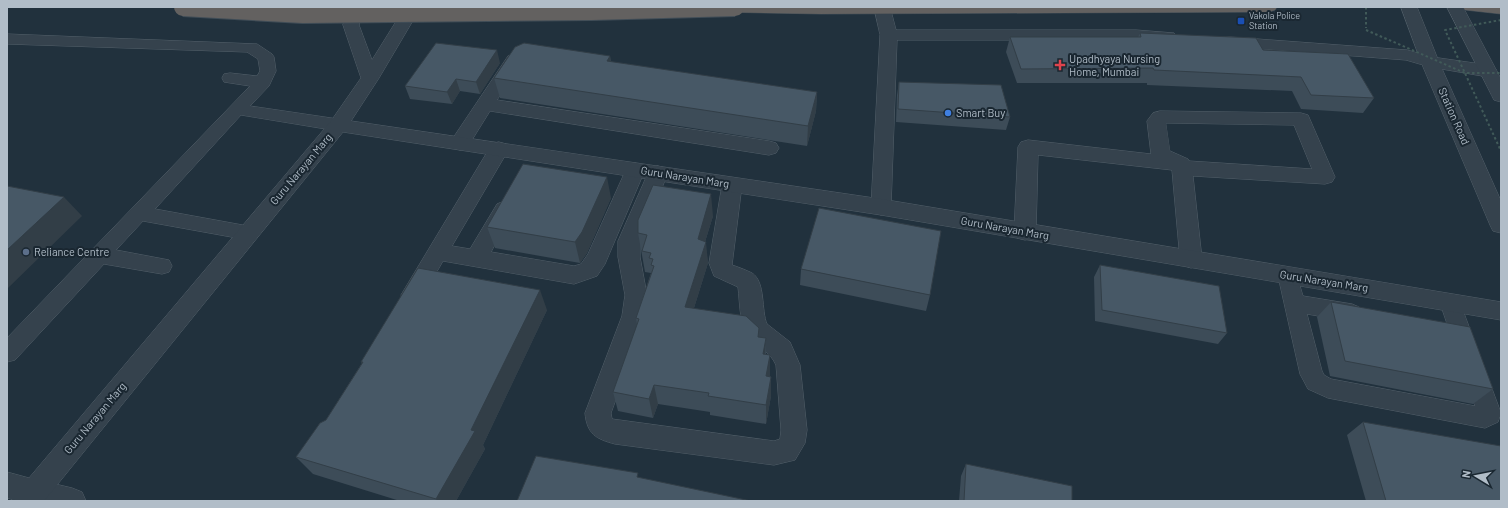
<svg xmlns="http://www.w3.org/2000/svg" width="1508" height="508" font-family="Barlow,sans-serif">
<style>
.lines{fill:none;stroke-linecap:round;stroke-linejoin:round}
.service-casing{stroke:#53606a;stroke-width:1}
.minor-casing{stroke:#53606a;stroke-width:1}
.tertiary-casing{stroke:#53606a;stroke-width:1}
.trunk-casing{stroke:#404d57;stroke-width:1}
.path{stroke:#415a59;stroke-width:2;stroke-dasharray:2.5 2.5;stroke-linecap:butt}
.service{fill:#35424d;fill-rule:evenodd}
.minor{fill:#35424d;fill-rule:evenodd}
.tertiary{fill:#35424d;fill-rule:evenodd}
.trunk{fill:#636160;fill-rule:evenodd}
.trunk-bridge-casing{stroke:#404d57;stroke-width:20;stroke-linecap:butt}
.path-bridge{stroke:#415a59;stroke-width:2;stroke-dasharray:2.5 2.5;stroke-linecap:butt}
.trunk-bridge{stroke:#636160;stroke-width:18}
.wall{fill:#3d4c58}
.shaded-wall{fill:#323e47}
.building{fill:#475866;stroke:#323e47}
.transit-dot{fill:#1a4fb4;stroke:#1a2731;stroke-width:1.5}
.health-dot{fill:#e0444e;stroke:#1a2731;stroke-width:1.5}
.shop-dot{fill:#3f7fe0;stroke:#1a2731;stroke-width:1.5}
.service-dot{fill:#5c6f8a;stroke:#1a2731;stroke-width:1.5}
.labels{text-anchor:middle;stroke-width:4;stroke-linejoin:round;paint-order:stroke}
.far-poi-label{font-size:9px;fill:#b1bdc8;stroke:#1a2731;text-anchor:start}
.poi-label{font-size:11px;fill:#b1bdc8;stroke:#1a2731;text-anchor:start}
.street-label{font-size:11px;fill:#b1bdc8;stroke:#1a2731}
</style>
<rect width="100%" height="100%" fill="#21313d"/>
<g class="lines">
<defs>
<path id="service" d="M7,34L257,44L272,54L274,57L276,71L269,86L250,106L338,119L344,121L347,125L344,129L338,131L241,115L155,209L248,226L255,228L258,233L255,238L248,240L143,221L116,250L169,260L172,266L169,272L162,274L104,264L15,360L7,362V338L250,86L224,82L222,78L224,74L230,73L257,76L260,71L258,59L247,52L7,44Z
M1288,268L1295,270L1303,296L1352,304L1359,307L1363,313L1359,319L1352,322L1307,314L1322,371L1324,375L1331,379L1475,406L1440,303L1444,297L1451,295L1458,297L1501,413L1498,422L1485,428L1328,398L1308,389L1300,374L1278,276L1281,270Z"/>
<path id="minor" d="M874,7H890L896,30H1136L1174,33L1177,37L1174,41L1168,42L1136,40H897L891,207L888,212L881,215L874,212L871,207L880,35Z
M1230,37L1407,50L1432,57L1488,65L1494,67L1497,71L1494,75L1488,77L1430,67L1406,60L1224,46L1221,42L1224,38Z
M514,55L520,56L523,60L497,100L769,141L776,143L779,148L776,153L769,155L490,111L467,148L460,150L453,148L450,143L453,138L508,56Z
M1160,111L1301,113L1308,115L1335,177L1332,182L1325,184L1193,176L1202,259L1199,265L1191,268L1183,265L1180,259L1172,170L1038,155L1036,232L1033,238L1025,240L1017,238L1014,232L1018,147L1021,142L1028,140L1151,154L1147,121L1153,113ZM1166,123L1294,125L1312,169L1189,161L1188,159L1170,151Z
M499,142L506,144L509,149L452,246L470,249L497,204L504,201L511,204L514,209L491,252L574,266L581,264L588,254L628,165L635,163L642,165L645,170L605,264L597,276L574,284L443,261L420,301L412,304L404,301L401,295L492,144Z
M658,166L665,168L668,173L640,241V257L647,295L646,316L611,413L612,419L774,441L780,439L781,430L776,365C769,350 760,350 750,338C739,326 740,303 738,287L714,276L709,263L722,185L725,180L732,178L739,180L742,185L732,265C738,267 746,270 752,273C766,282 761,311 767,324L790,342L800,365L807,430L805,443L795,460L774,465L615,444C596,439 587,434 585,413L622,316L625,295L618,257V241L648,173L651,168Z
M34,479L72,488L82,492L86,501H11C16,489 22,484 34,479Z"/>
<path id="tertiary" d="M349,7H365L359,25L372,60L405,7H421L379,78L351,121L881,199L1501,302V320L881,215L343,132L44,501H19L7,498V472L29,478L331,121L361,78L343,25Z
M1401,7H1417L1439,62L1501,201V233L1493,231L1490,225L1421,62Z
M1447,7H1463L1501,79V102L1494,100L1492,96Z"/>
<path id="trunk" d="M707,7H1277L1275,10L1269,12L821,14L715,12L709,10Z
M1463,7H1501V14L1465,10Z"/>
</defs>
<use href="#service" class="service-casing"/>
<use href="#minor" class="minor-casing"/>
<use href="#tertiary" class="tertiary-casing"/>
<use href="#trunk" class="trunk-casing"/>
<path class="path" d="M1366,7V28"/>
<use href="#service" class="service"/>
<use href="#minor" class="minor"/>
<use href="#tertiary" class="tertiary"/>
<use href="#trunk" class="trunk"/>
<defs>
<path id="trunk-bridge" d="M183,7L303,14L592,11L735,7"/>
</defs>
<use href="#trunk-bridge" class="trunk-bridge-casing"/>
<path class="path-bridge" d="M1501,20L1445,30L1501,151
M1366,30L1465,73H1501"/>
<use href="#trunk-bridge" class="trunk-bridge"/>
</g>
<path class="wall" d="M1140,33L1263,50L1374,98L1363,113L1301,109L1292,91L1147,85V83H1017L1006,52L1010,37H1138Z
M610,56L611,62L817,92L816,111L807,146L500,98L494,78Z
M500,63L480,94L460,91L452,104L410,99L405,86Z
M899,82L1010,117L1006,130L896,122L897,95Z
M611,198L587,253L580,263L495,248L487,227Z
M713,216L705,242L708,263L694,308L759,337L766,338V354L770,375L769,376L771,377V396L766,424L710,415V412L658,404L653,418L618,411L613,392L637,325L636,318L651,273L645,272L638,233Z
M1100,265L1227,333L1218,344L1095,321L1094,277Z
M801,269L930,295L926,311L800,285Z
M1331,302L1493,389L1473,404L1330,376L1317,317Z
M547,310L483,445L485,449L456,501H400L313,474L296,457L326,420L362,363L361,362Z
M1363,422L1501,501H1366L1347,435Z
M966,464L1072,501H959L961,476Z"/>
<path class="shaded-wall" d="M497,50L500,63L480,94L476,82Z
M610,56L613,76L607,61Z
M456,79L460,91L452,104L447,92Z
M817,92L816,111L807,146L808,126Z
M607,177L611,198L587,253L580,263L575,242Z
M711,194L713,216L699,261L698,239Z
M64,197L82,216L7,289V250Z
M706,242L708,263L688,327L685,307Z
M540,290L547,310L483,445L485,449L456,501H437L436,499L471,430Z
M766,338L765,358L763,354Z
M770,355V375L766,395V376Z
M771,377V396L766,424V405Z
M654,385L658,404L653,418L649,399Z"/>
<path class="building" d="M1140,33L1256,38L1263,50L1348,54L1374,98L1311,95L1301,77L1154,70L1153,68L1021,69L1010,37H1141Z
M436,43L497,50L476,82L456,79L447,92L405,86Z
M524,43L610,56L607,61L817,92L808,126L494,78L515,47Z
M899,82L1001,85L1010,117L898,109Z
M523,164L607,177L582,232L575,242L487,227Z
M653,185L711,194L698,239L706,242L685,307L746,316L759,328L758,337L766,338L763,354L770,355L766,376L771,377L766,405L708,396L709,393L654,385L649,399L613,392L639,319L636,318L654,266L651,265L653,259L649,258L651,253L642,251L647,235L638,233V220Z
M7,186L64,197L7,250Z
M819,208L941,231L930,295L801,269Z
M1100,265L1219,286L1227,333L1102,310Z
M418,268L540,290L471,430L475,431L436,499L296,457L320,423L326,420L363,362H361Z
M1331,302L1470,327L1493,389L1345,361Z
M1363,422L1501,446V501H1386Z
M536,456L638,473L637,477L751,501H517Z
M966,464L1072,486V501H964Z"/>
<rect class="transit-dot" x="1237" y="17" width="8" height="8" rx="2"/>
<path class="health-dot" d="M1058 59h4v4h4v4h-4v4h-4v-4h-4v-4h4z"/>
<circle class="shop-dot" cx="948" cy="113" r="4"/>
<circle class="service-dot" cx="26" cy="252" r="4"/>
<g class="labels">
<g class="far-poi-label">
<text x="1249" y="19">Vakola Police<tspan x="1249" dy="10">Station</tspan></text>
</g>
<g class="poi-label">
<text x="1069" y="63">Upadhyaya Nursing<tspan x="1069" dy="13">Home, Mumbai</tspan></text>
<text x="956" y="117">Smart Buy</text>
<text x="34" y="256">Reliance Centre</text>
</g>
<g class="street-label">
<text transform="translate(1454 116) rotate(66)" y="4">Station Road</text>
<text transform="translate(301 169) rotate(-50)" y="4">Guru Narayan Marg</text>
<text transform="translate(685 177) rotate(9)" y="4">Guru Narayan Marg</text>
<text transform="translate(1005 228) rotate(10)" y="4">Guru Narayan Marg</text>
<text transform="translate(1324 281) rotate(9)" y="4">Guru Narayan Marg</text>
<text transform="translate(95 418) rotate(-50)" y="4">Guru Narayan Marg</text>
</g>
</g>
<rect width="1508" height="508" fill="none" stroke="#b1bdc8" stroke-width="16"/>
<g transform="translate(1476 476) rotate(280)" stroke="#1a2731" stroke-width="3" paint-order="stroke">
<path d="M0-3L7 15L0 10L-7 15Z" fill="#b1bdc8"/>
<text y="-6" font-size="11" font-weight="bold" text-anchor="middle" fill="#b1bdc8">N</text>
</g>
</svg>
